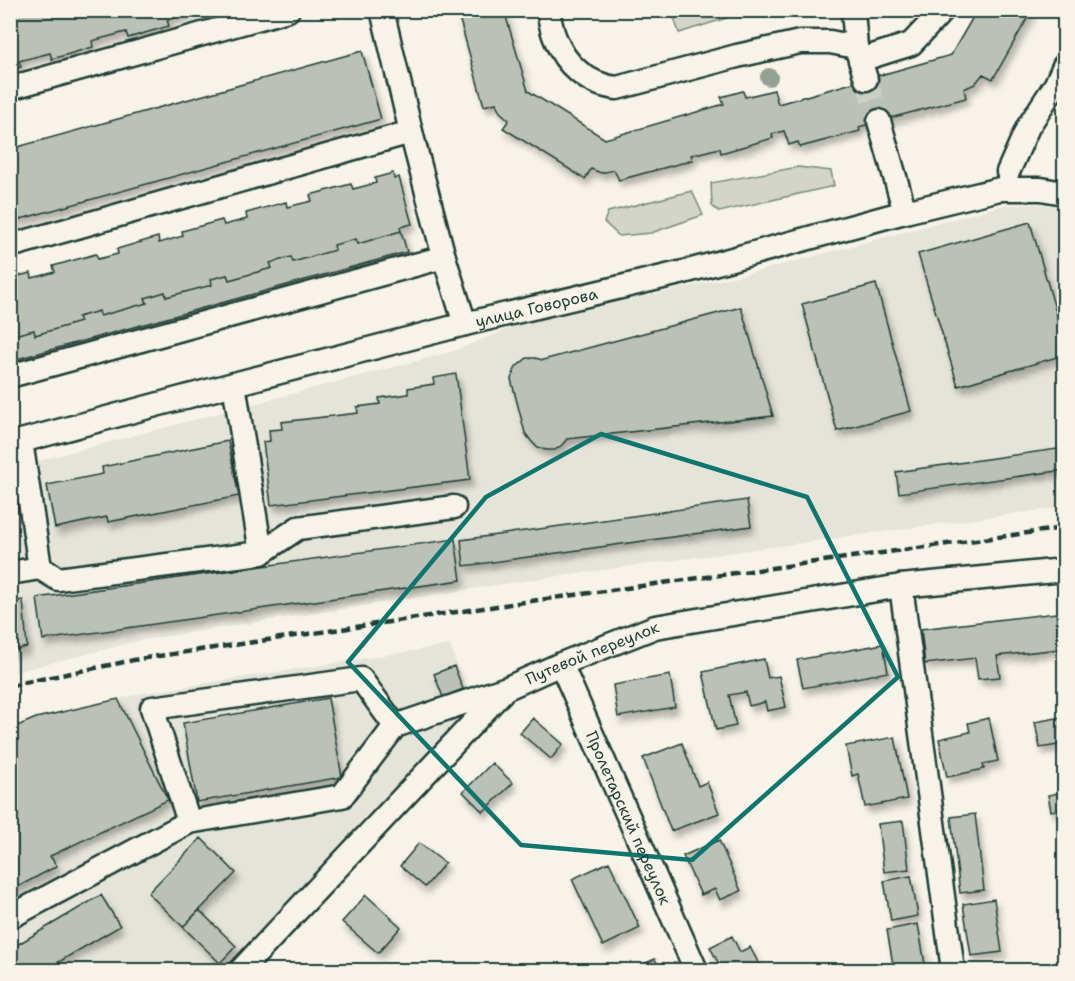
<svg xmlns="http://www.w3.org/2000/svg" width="1075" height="981" font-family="'Shantell Sans',sans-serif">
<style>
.built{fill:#e5e4d9}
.green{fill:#d3d5ca;stroke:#79897f;stroke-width:1.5}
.building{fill:#bbc1b6;stroke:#1f3d34;stroke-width:1.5;filter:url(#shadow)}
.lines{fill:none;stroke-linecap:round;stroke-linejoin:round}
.minor-tunnel{stroke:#cccfc4;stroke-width:22;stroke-dasharray:22 11;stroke-linecap:butt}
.minor-casing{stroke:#1f3d34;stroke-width:27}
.minor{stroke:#f7f3e8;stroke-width:22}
.rail{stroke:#1f3d34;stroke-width:4.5;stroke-dasharray:9 4.5;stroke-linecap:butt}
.tree{fill:#949f96}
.marked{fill:none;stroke:#0f766e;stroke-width:4.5;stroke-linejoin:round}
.labels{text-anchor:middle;stroke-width:4.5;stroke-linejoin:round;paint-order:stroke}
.street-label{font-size:16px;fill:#1f3d34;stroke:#f7f3e8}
</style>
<defs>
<filter id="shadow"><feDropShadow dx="3.5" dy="6" stdDeviation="3" flood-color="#0004"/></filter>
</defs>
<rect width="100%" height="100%" fill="#f7f3e8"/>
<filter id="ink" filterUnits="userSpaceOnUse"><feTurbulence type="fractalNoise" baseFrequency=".0167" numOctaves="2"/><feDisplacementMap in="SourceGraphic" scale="12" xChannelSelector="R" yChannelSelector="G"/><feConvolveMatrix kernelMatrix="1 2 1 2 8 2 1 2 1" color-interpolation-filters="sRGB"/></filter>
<g filter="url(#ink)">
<path class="built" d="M1042,204L1064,208V507L516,582L142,640L11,673V468L454,351L517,325L759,271L1004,205Z
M450,645L473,711L228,970H11V729L36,718L144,693Z"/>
<path class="green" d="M672,11V10L754,11L733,16L679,33Z
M798,167L831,171L834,186L719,212L712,206L711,183Z
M692,191L703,215L651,233L619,236L604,222L608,212Z"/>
<path class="building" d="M10,10H224L201,17L199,11L167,20L169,26L128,38L126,32L92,41L93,47L52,59L50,53L19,61L21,67L10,70Z
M457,10H504L528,91L605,139L724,104L721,97L743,91L745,97L774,90L778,104L951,55L977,10H1032L993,79L983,74L975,84L964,89L966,98L879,121L859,127L860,131L800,147L798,142L789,145L784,131L772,134L773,138L721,153L720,148L691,155L693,160L619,180L614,170L601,173L591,169L585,179L503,128L509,120L500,112L496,103L484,106Z
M1064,13V59L1056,34Z
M362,51L381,119L10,222V149Z
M393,173L394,179L399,177L412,224L400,227L401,231L358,244L356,239L334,245L335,250L293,262L291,257L270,263L272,268L229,280L227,275L211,279L212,285L166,297L165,292L145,298L147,303L100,316L99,311L78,317L80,322L35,335L34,330L14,335L16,340L10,341V278L31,273L32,278L44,275L55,272L53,266L96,254L98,259L118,254L117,249L158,237L159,243L183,236L182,231L222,220L224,225L247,219L246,213L286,202L287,207L312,201L310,195L351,184L353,189L376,183L375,178Z
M1030,222L1064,340V355L958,386L918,254Z
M401,231L407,252L10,361V341L16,340L14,335L34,330L35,335L80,322L78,317L99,311L100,316L147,303L145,298L165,292L166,297L212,285L211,279L227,275L229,280L272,268L270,263L291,257L293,262L335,250L334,245L356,239L358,244Z
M876,284L911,411L837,431L802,304Z
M741,307L773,416L567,439L562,445L555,450H546L537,447L531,441L525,433L511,379L516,367L527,358H535L543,360Z
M456,374L470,480L271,505L263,442L270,441L269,430L282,429L281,422L358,413L357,407L380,404L379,398L408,394V388L434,384L433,378Z
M228,441L239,496L108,522L107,517L55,528L47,485L103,474L102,467Z
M1064,448V470L899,493L896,472Z
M747,500L751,526L464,566L461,540Z
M455,539L461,580L43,640L37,598Z
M23,600L27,647L10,651V602Z
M1056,613L1060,649L997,656L1000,677L978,679L975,658L925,664L921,629Z
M883,644L888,672L803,688L797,660Z
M764,659L768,678L779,676L786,707L767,711L765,702L749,706L746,692L729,695L736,726L716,730L703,672Z
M454,666L463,689L443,697L434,674Z
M670,675L675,707L618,717L613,685Z
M328,698L342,777L197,802L183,723Z
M118,699L168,800L50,856L57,866L10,891V729L36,718Z
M1062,717L1064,730V744L1040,748L1035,722Z
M533,718L563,744L551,759L520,733Z
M989,718L998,761L983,764L984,769L947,777L939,739L970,732L968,723Z
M895,737L907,799L865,807L858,774L852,776L846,746Z
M682,743L698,786L707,782L719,813L671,831L643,758Z
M492,763L513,783L483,812L463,792Z
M1064,792V820L1063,809L1051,811L1048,795Z
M975,814L984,890L960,893L951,817Z
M903,821L909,869L884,872L878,824Z
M201,838L236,873L183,927L148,893Z
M719,840L741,891L720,900L715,889L701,895L683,856Z
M419,843L445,863L425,887L400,866Z
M609,862L640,928L603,946L572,879Z
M911,876L918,916L891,921L884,881Z
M101,895L120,926L45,970H10V949Z
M366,895L401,927L378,953L342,922Z
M994,899L1002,952L971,956L963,904Z
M199,910L236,946L220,963L183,927Z
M918,924L926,970H894L887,930Z
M732,936L740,952L750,947L762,970H722L710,947Z
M655,959L661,970H630Z"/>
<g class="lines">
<path class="minor-tunnel" d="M866,79L879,121"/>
<defs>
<g id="minor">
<path d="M382,10L411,132L444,257L465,324"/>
<path d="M548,10C550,19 551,29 555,38C565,65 588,85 617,88L737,56L800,42H830L856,47"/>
<path d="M853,10L856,47L866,79"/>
<path d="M860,60L911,44L943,10"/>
<path d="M10,88L288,10"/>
<path d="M879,121L905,212"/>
<path d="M1008,172L1028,127L1056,84L1064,66"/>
<path d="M10,246L411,132"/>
<path d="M10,376L444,257"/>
<path d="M234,384L261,553"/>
<path d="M21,441L40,568L58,579L261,553L298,528L454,507"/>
<path id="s1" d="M10,444L234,384L465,324L684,272L905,212L1000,189H1041L1064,193"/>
<path d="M10,573L40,568"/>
<path d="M901,586L953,970"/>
<path id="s2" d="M561,664L696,970"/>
<path d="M189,822L152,708L361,679L395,726"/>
<path d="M10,917L189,822L342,796L395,726L504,689"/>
<path id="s3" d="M241,970L505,689L561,664L655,627L901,586L1064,570"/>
</g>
</defs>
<use href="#minor" class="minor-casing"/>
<use href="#minor" class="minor"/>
<path class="rail" d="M10,687L22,683L139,659L524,602L1064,528"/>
</g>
<circle class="tree" cx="769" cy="77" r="9"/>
</g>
<path class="marked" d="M601,434L807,497L898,677L692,860L521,845L348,662L486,497Z"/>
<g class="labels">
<g class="street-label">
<text dy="6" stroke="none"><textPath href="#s1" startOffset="544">улица Говорова</textPath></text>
<text dy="6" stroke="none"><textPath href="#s3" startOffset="480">Путевой переулок</textPath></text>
<text dy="6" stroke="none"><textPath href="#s2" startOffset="168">Пролетарский переулок</textPath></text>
</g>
</g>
<rect width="1075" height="981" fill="none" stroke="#f7f3e8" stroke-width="36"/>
<rect x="18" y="18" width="1039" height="945" fill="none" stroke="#1f3d34" stroke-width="2" filter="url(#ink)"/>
</svg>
